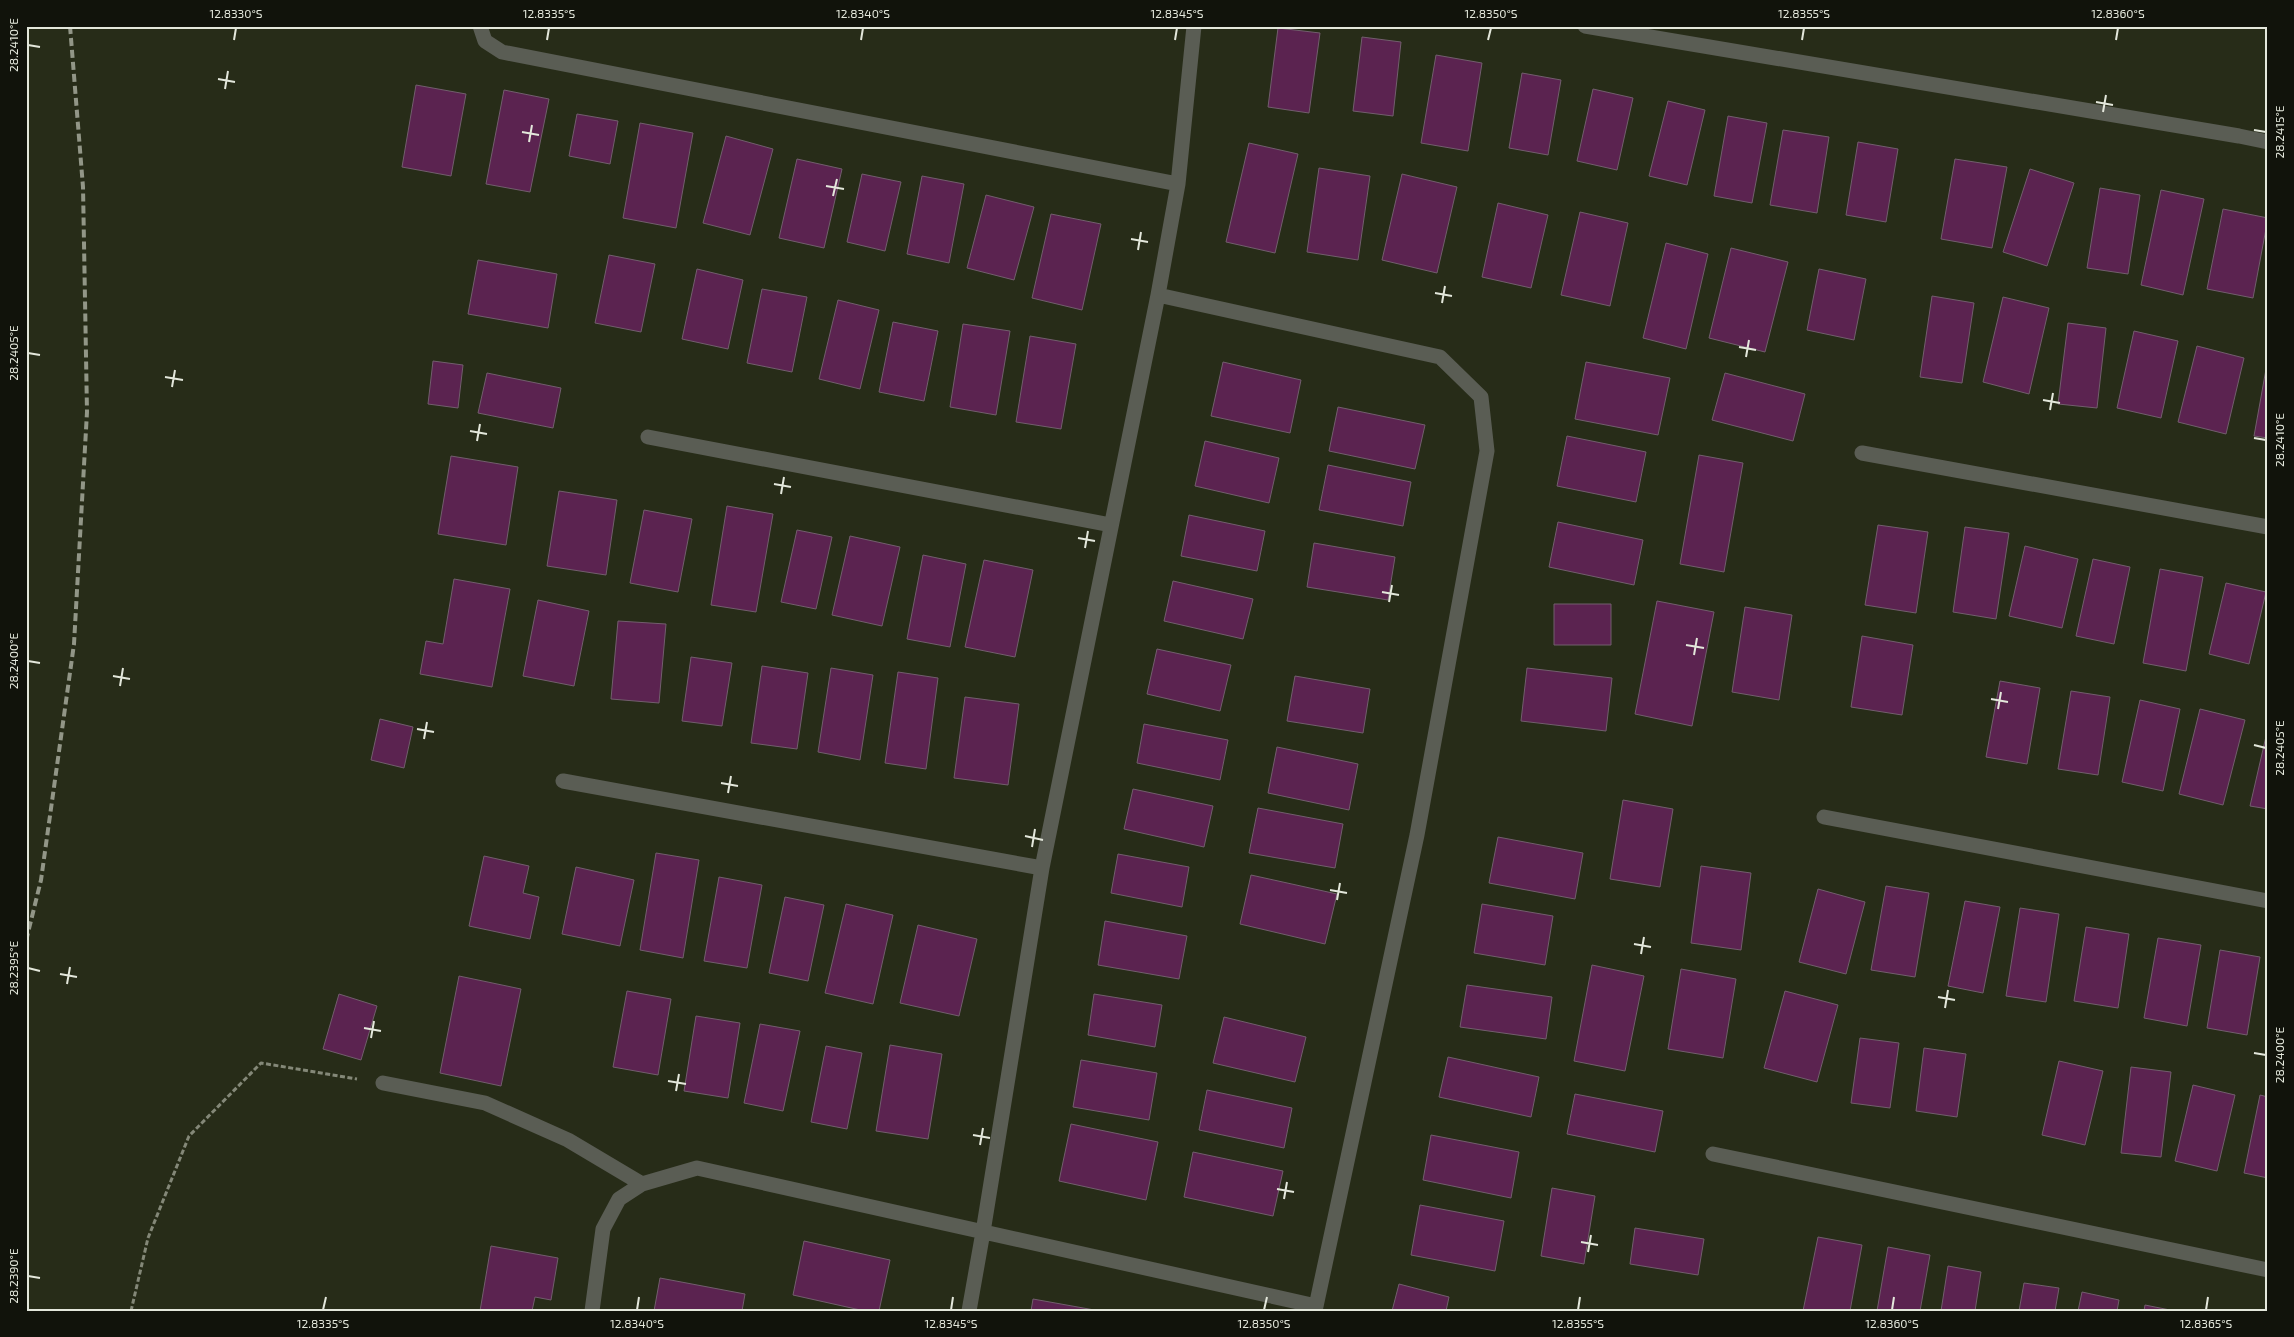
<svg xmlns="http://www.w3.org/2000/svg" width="2294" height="1337" font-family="'Exo 2',sans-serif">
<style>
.building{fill:#5b2350;stroke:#725e6d}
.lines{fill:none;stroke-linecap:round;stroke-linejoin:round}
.path{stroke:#848878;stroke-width:3;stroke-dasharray:5 2.5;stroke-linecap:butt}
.street{stroke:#5a5d54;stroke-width:15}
.rail{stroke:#929687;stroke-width:4;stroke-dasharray:8 4;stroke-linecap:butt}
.ticks{fill:none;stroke:#e3e7db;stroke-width:2}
.neatline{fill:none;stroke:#e3e7db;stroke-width:2}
.ticks-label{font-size:12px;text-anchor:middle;fill:#e3e7db}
</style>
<rect width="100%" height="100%" fill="#272c18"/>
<path class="building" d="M1278,28L1320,33L1309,113L1268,107Z
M1362,37L1401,42L1393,116L1353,111Z
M1436,55L1482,63L1468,151L1421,143Z
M1522,73L1561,80L1548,155L1509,148Z
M416,85L466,94L451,176L402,167Z
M1593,89L1633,98L1617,170L1577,161Z
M504,90L549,99L530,192L486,184Z
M1668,101L1705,110L1687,185L1649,176Z
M577,114L618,121L610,164L569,156Z
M1728,116L1767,123L1752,203L1714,196Z
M640,123L693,133L676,228L623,218Z
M1783,130L1829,137L1817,213L1770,205Z
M726,136L773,149L750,235L703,223Z
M1858,142L1898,149L1886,222L1846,215Z
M1249,143L1298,154L1275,253L1226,242Z
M797,159L842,169L824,248L779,238Z
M1955,159L2007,167L1992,248L1941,239Z
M1319,168L1370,176L1358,260L1307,252Z
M2030,169L2074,183L2047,266L2003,252Z
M862,174L901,182L885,251L847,242Z
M1402,174L1457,187L1437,273L1382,260Z
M922,176L964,184L949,263L907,254Z
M2100,188L2140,195L2128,274L2087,268Z
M2161,190L2204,199L2183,295L2141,285Z
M986,195L1034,207L1014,280L967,268Z
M1498,203L1548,215L1531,288L1482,277Z
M2223,209L2268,218L2253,298L2207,289Z
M1580,212L1628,223L1610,306L1561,295Z
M1051,214L1101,224L1082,310L1032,298Z
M1666,243L1708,254L1686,349L1643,338Z
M1731,248L1788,262L1765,352L1709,338Z
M609,255L655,264L641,332L595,323Z
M478,260L557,274L548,328L468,314Z
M697,269L743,280L728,349L682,339Z
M1819,269L1866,279L1854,340L1807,330Z
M762,289L807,297L792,372L747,363Z
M1932,296L1974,303L1962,383L1920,377Z
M2003,297L2049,308L2029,394L1983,382Z
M838,300L879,310L860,389L819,379Z
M893,322L938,331L924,401L879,392Z
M2068,323L2106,328L2097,408L2058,404Z
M963,324L1010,331L996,415L950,407Z
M2134,331L2178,341L2161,418L2117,408Z
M1030,336L1076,344L1061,429L1016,422Z
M2197,346L2244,358L2226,434L2178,422Z
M2268,358V438L2254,436Z
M433,361L463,365L458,408L428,404Z
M1223,362L1301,380L1290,433L1211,416Z
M1586,362L1670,378L1658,435L1575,419Z
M487,373L561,388L553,428L478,413Z
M1725,373L1805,394L1793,441L1712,420Z
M1338,407L1425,425L1415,469L1329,451Z
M1567,436L1646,452L1636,502L1557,486Z
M1205,441L1279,458L1269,503L1195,486Z
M1699,455L1743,463L1724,572L1680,564Z
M451,456L518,467L506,545L438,534Z
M1328,465L1411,482L1403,526L1319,510Z
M559,491L617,500L606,575L547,566Z
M727,506L773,514L756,612L711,605Z
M644,510L692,519L678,592L630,583Z
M1189,515L1265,531L1257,571L1181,556Z
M1558,522L1643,540L1634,585L1549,567Z
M1878,525L1928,532L1916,613L1865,605Z
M1965,527L2009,533L1996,619L1953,612Z
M797,530L832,537L816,609L781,602Z
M850,536L900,547L882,626L832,615Z
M1314,543L1395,557L1388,600L1307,587Z
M2025,546L2078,559L2062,628L2009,616Z
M923,555L966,564L950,647L907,639Z
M2093,559L2130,567L2114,644L2076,636Z
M984,560L1033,570L1015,657L965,647Z
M2160,569L2203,577L2186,671L2143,663Z
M454,579L510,589L492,687L420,674L426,641L443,644Z
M1173,581L1253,599L1243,639L1164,621Z
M2226,583L2266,592L2249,664L2209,654Z
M538,600L589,611L574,686L523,676Z
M1657,601L1714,612L1692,726L1635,714Z
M1554,604H1611V645H1554Z
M1745,607L1792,615L1779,700L1732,692Z
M618,621L666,624L659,703L611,699Z
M1862,636L1913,645L1902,715L1851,707Z
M1157,649L1231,665L1220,711L1147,694Z
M691,657L732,663L722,726L682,721Z
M762,666L808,673L797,749L751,743Z
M831,668L873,675L860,760L818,752Z
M1527,668L1612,678L1606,731L1521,721Z
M898,672L938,678L926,769L885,763Z
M1295,676L1370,689L1363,733L1287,721Z
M2000,681L2040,688L2027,764L1986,757Z
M2071,691L2110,697L2098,775L2058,769Z
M965,697L1019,704L1008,785L954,778Z
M2140,700L2180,709L2163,791L2122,782Z
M2200,709L2245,720L2223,805L2179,794Z
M380,719L413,727L404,768L371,760Z
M1144,724L1228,740L1220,780L1137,763Z
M2267,732H2268V809L2250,806Z
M1277,747L1358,764L1349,810L1268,793Z
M1133,789L1213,806L1204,847L1124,829Z
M1623,800L1673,809L1660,887L1610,879Z
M1258,808L1343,824L1335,868L1249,853Z
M1498,837L1583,853L1575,899L1489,883Z
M656,853L699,860L683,958L640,950Z
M1118,854L1189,867L1182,907L1111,893Z
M484,856L529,866L523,893L539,897L530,939L469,926Z
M1701,866L1751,873L1741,950L1691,943Z
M576,867L634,880L620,946L562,934Z
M1251,875L1337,894L1325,944L1240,924Z
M719,877L762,885L747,968L704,961Z
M1886,886L1929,893L1915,977L1871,970Z
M1818,889L1865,902L1846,974L1799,962Z
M785,897L824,905L808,981L769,973Z
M1965,901L2000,907L1983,993L1948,986Z
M846,904L893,915L873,1004L825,993Z
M1482,904L1553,916L1545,965L1474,953Z
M2020,908L2059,914L2046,1002L2006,996Z
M1105,921L1187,936L1179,979L1098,965Z
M918,925L977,939L959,1016L900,1003Z
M2086,927L2129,934L2118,1008L2074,1001Z
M2158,938L2201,945L2187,1026L2144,1018Z
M2220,950L2260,957L2247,1035L2207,1028Z
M1592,965L1644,976L1625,1071L1574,1061Z
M1681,969L1736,979L1723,1058L1668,1049Z
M459,976L521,989L501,1086L440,1073Z
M1467,985L1552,997L1546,1039L1460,1027Z
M627,991L671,999L658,1075L613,1067Z
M1785,991L1838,1005L1817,1082L1764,1068Z
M339,994L377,1006L361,1060L323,1049Z
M1094,994L1162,1005L1155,1047L1088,1035Z
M696,1016L740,1023L728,1098L684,1091Z
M1224,1017L1306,1037L1295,1082L1213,1063Z
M760,1024L800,1031L783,1111L744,1103Z
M1860,1038L1899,1043L1890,1108L1851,1103Z
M890,1045L942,1054L928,1139L876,1131Z
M826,1046L862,1053L847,1129L811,1122Z
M1924,1048L1966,1054L1957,1117L1916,1111Z
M1448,1057L1539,1077L1531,1117L1439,1097Z
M1081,1060L1157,1073L1149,1120L1073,1107Z
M2059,1061L2103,1071L2085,1145L2042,1135Z
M2131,1067L2171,1072L2161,1157L2121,1153Z
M2193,1085L2235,1095L2217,1171L2175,1161Z
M1207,1090L1292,1108L1284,1148L1199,1130Z
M1575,1094L1663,1111L1655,1152L1567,1134Z
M2260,1095L2268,1097V1178L2244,1173Z
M1071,1124L1158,1142L1146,1200L1059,1181Z
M1431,1135L1519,1152L1511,1198L1423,1180Z
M1193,1152L1283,1171L1273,1216L1184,1197Z
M1552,1188L1595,1196L1584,1264L1541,1256Z
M1420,1205L1504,1221L1495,1271L1411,1255Z
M1635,1228L1704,1239L1698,1275L1630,1264Z
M1818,1237L1862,1245L1850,1311H1803Z
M804,1241L890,1260L879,1311H865L793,1295Z
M491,1246L558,1258L551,1300L535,1297L532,1311H480Z
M1888,1247L1930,1255L1920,1311H1877Z
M1948,1266L1981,1272L1975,1311H1941Z
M660,1278L745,1294L742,1311H654Z
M2024,1283L2059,1288L2055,1311H2019Z
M1399,1284L1449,1297L1446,1311H1392Z
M2082,1292L2119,1300L2117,1311H2078Z
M1033,1299L1100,1311H1031Z
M2145,1305L2175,1311H2144Z"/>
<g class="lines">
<path class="path" d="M131,1311L148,1238L189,1136L261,1063L357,1079"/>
<path class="street" d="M480,26L485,41L502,52L1178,184
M1585,26L2239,136L2268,142
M1158,295L1440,357L1481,397L1487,451L1417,835L1315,1311
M648,437L1111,525
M1862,453L2268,527
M563,781L1042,868
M1824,817L2268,901
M383,1083L485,1103L568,1140L642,1184
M1713,1154L2268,1270
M592,1311L603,1229L619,1199L642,1184L697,1168L1316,1306
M969,1311L983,1232L1042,868L1158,295L1178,184L1194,26"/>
<path class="rail" d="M26,941L41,880L74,644L87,412L83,187L70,26"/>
</g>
<path class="ticks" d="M234,40L236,28M547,40L549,28M861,40L863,28M1175,40L1177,28M1488,40L1491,28M1802,40L1804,28M2116,40L2118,28M28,45L40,47M218,79L235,82M225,89L228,71M2096,102L2113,105M2103,112L2106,95M2254,130L2266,132M522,132L539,135M529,142L532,125M826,186L844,189M833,196L837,179M1131,239L1148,242M1138,250L1141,232M1435,293L1452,296M1442,303L1445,286M1739,347L1756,350M28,353L40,355M1746,357L1749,340M165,377L183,380M172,387L175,370M2043,400L2060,403M2050,410L2053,393M470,431L487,434M2254,438L2266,440M477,441L480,424M774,484L791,487M781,494L784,477M1078,538L1095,541M1085,548L1088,531M1382,592L1399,595M1389,602L1392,585M1686,645L1704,648M1694,655L1697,638M28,661L40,663M113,676L130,679M120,686L123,668M1991,699L2008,702M1998,709L2001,692M417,729L434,732M424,739L427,722M2254,745L2266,748M721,783L738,786M728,793L731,776M1025,836L1043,840M1032,847L1035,829M1330,890L1347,893M1337,900L1340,883M1634,944L1651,947M1641,954L1644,937M28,968L40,971M60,974L77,977M67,984L70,967M1938,997L1955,1000M1945,1008L1948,990M364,1028L381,1031M371,1038L374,1021M2254,1053L2266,1055M668,1081L686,1084M676,1091L679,1074M973,1135L990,1138M980,1145L983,1128M1277,1189L1294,1192M1284,1199L1287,1182M1581,1242L1598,1245M1588,1252L1591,1235M28,1276L40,1278M323,1310L326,1297M637,1310L639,1297M951,1310L953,1297M1264,1310L1267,1297M1578,1310L1580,1297M1892,1310L1894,1297M2206,1310L2208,1297"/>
<rect width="2294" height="1337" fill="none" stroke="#11130b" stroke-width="55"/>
<rect x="28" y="28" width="2238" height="1282" class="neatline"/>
<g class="ticks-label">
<text x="236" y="18">12.8330°S</text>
<text x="549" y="18">12.8335°S</text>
<text x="863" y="18">12.8340°S</text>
<text x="1177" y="18">12.8345°S</text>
<text x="1491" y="18">12.8350°S</text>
<text x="1804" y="18">12.8355°S</text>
<text x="2118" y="18">12.8360°S</text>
<text transform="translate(14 45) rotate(-90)" y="4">28.2410°E</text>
<text transform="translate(2280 132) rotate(-90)" y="4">28.2415°E</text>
<text transform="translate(14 353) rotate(-90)" y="4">28.2405°E</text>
<text transform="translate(2280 440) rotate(-90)" y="4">28.2410°E</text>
<text transform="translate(14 661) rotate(-90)" y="4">28.2400°E</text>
<text transform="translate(2280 748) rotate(-90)" y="4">28.2405°E</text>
<text transform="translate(14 968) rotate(-90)" y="4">28.2395°E</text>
<text transform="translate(2280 1055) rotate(-90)" y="4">28.2400°E</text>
<text transform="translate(14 1276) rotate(-90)" y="4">28.2390°E</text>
<text x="323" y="1328">12.8335°S</text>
<text x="637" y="1328">12.8340°S</text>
<text x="951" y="1328">12.8345°S</text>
<text x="1264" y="1328">12.8350°S</text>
<text x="1578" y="1328">12.8355°S</text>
<text x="1892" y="1328">12.8360°S</text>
<text x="2206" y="1328">12.8365°S</text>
</g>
</svg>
